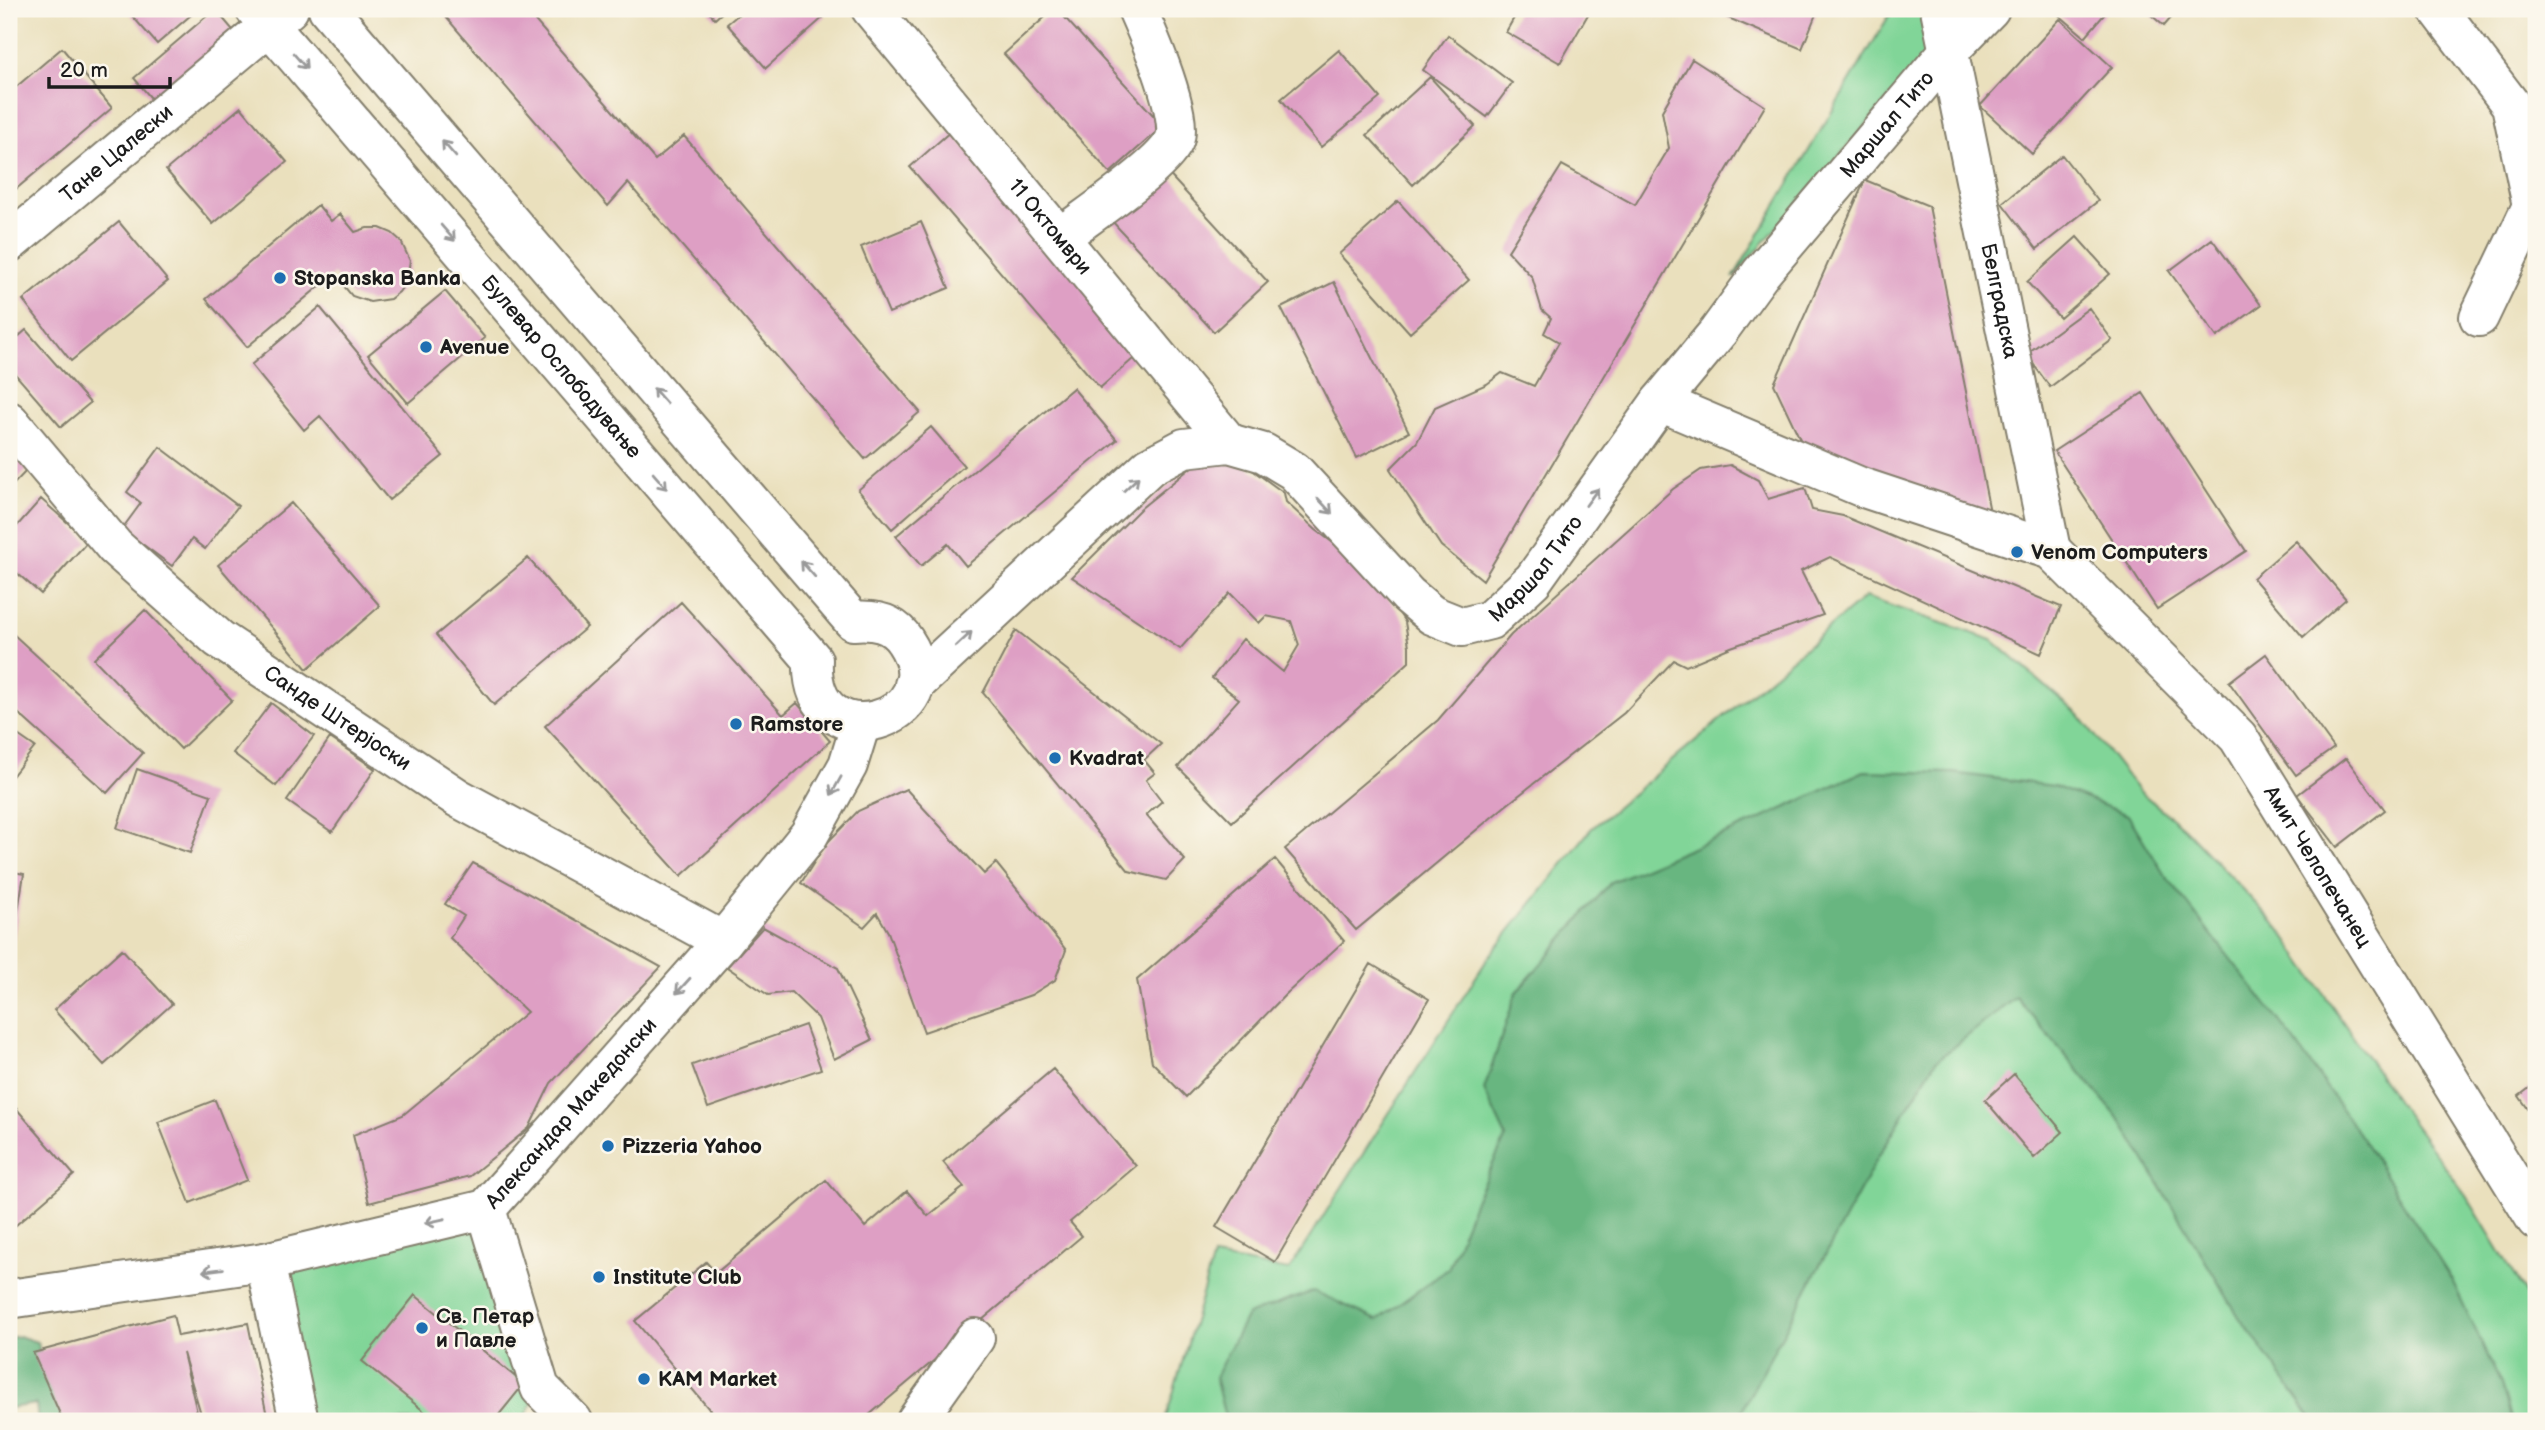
<svg xmlns="http://www.w3.org/2000/svg" width="2545" height="1430" font-family="'Balsamiq Sans',sans-serif">
<style>
.green{fill:#81d598;stroke:#4e785a;stroke-width:2}
.forest{fill:#68b680;stroke:#42694e;stroke-width:2}
.building{fill:#de9fc4}
.lines{fill:none;stroke-linecap:round;stroke-linejoin:round}
.minor-casing{stroke:#837e6c;stroke-width:42}
.minor{stroke:#fff;stroke-width:38}
.oneway{stroke:#999}
.poi-dot{fill:#1f6fb2;stroke:#fbf7ec;stroke-width:2.5}
.labels{text-anchor:middle;stroke-width:5;stroke-linejoin:round;paint-order:stroke}
.street-label{font-size:21px;fill:#1c1c1c;stroke:#fbf7ec}
.poi-label{font-size:21px;font-weight:bold;fill:#1c1c1c;stroke:#fbf7ec;text-anchor:start}
</style>
<rect width="100%" height="100%" fill="#fbf7ec"/>
<filter id="ink" filterUnits="userSpaceOnUse"><feTurbulence type="fractalNoise" baseFrequency=".0143" numOctaves="2"/><feDisplacementMap in="SourceGraphic" scale="14" xChannelSelector="R" yChannelSelector="G"/><feConvolveMatrix kernelMatrix="1 2 1 2 8 2 1 2 1" color-interpolation-filters="sRGB"/></filter>
<filter id="wash" filterUnits="userSpaceOnUse"><feTurbulence type="fractalNoise" baseFrequency=".00686" numOctaves="4" result="noise"/><feDisplacementMap in="SourceGraphic" scale="28" xChannelSelector="R" yChannelSelector="G"/><feGaussianBlur stdDeviation="1.57" result="paint"/><feColorMatrix in="noise" values="0 0 0 0 0 0 0 0 0 0 0 0 0 0 0 0 0 1.4 0 .05"/><feComposite in="paint" operator="in"/></filter>
<g filter="url(#wash)">
<rect width="100%" height="100%" fill="#eae0bd"/>
<path class="green" d="M1893,9H1919L1932,49L1733,278Z
M1865,597L1992,640L2079,715L2137,789L2184,828L2279,928L2399,1104L2466,1195L2536,1312V1421H1165L1213,1257L1289,1270L1488,958L1591,829Z
M486,1209L540,1388L523,1421H299L265,1262Z"/>
<path class="forest" d="M1864,771L1953,773L2054,786L2128,815L2164,874L2291,1036L2363,1140L2452,1280L2501,1384L2512,1421H2314L2239,1317L2121,1121L2016,997L1935,1062L1877,1159L1736,1421H1226L1215,1377L1247,1315L1314,1291L1377,1320L1448,1269L1476,1198L1506,1137L1484,1090L1516,993L1611,882L1761,819Z
M19,1336L37,1342L56,1402L91,1421H38L36,1404L9,1408V1338Z"/>
<g id="blocks">
<path class="building" d="M126,9H198L157,44Z
M215,9L243,42L162,111L134,78Z
M439,9H525L655,160L684,136L920,412L865,459L628,183L608,206Z
M707,9H726L715,19Z
M745,9H819L825,16L766,68L727,24Z
M1054,9H1057L1163,126L1110,173L1004,54Z
M1519,9H1586L1590,11L1560,63L1506,32Z
M1707,9H1818L1802,49Z
M2052,9H2109L2085,37Z
M2144,9H2179L2164,26Z
M2060,19L2112,67L2032,154L1980,106Z
M1448,35L1512,83L1487,117L1423,70Z
M62,48L112,108L9,195V93Z
M1339,50L1380,98L1321,147L1281,99Z
M1692,59L1765,106L1483,580L1441,546L1390,469L1417,442L1435,407L1487,384L1502,373L1534,386L1559,342L1544,333L1551,318L1542,310L1532,277L1508,251L1562,165L1635,205L1669,148L1662,111Z
M1430,77L1475,126L1413,185L1367,135Z
M241,107L287,162L213,224L166,170Z
M951,131L1141,352L1100,388L910,167Z
M2062,155L2098,201L2037,249L2002,203Z
M1165,170L1268,282L1214,332L1111,220Z
M1865,180L1929,206L1991,517L1807,454L1774,384Z
M1398,201L1469,280L1410,333L1339,254Z
M318,205L331,221L340,214L355,232L367,228H380L392,233L401,241L410,261L406,282L399,292L390,299L370,302L352,296L334,274L247,347L206,299Z
M119,222L168,281L71,361L23,300Z
M921,222L949,288L889,313L861,247Z
M2077,237L2110,274L2060,318L2027,282Z
M2212,239L2261,305L2217,337L2169,271Z
M1334,282L1409,432L1357,458L1281,308Z
M445,291L485,338L408,403L368,355Z
M320,307L443,456L389,500L320,416L304,430L251,365Z
M2089,308L2112,340L2050,387L2026,354Z
M26,330L90,403L61,427L9,367V345Z
M1073,388L1117,440L966,566L948,544L921,566L896,536Z
M2143,393L2246,551L2157,609L2054,451Z
M931,427L964,466L892,529L858,490Z
M160,447L238,506L205,549L192,539L172,566L122,529L141,503L127,492Z
M9,451L28,469L9,489Z
M1237,459L1284,493L1286,502L1316,530L1361,564L1387,596L1405,622L1409,646V662L1232,822L1178,767L1239,699L1212,678L1243,639L1283,672L1299,645L1291,621L1266,616L1259,623L1230,593L1180,649L1072,577L1140,509L1193,466Z
M1730,465L1758,480L1768,499L1805,488L1812,510L1843,516L2061,607L2041,654L1830,557L1801,571L1823,615L1731,647L1686,666L1674,660L1624,713L1504,807L1356,930L1285,849L1438,720L1511,635L1673,489L1701,470Z
M41,499L88,541L41,594L9,566V535Z
M291,503L380,606L307,669L218,565Z
M2296,541L2346,599L2303,637L2253,578Z
M528,558L587,627L494,705L436,635Z
M681,602L783,715L797,703L830,741L681,876L545,726Z
M145,610L232,700L181,749L94,659Z
M1016,630L1161,744L1144,760L1155,773L1146,780L1162,801L1146,815L1185,860L1166,880L1129,871L983,693Z
M13,634L143,753L107,793L9,705V639Z
M2266,654L2334,748L2296,775L2229,682Z
M271,703L314,736L276,786L233,753Z
M9,729L35,747L9,780Z
M330,738L375,769L332,832L287,801Z
M2346,758L2385,810L2337,847L2297,795Z
M137,769L211,795L190,853L117,828Z
M906,789L984,874L996,863L1066,950L1055,980L1031,995L924,1032L888,932L877,913L864,927L801,883L825,845L858,811Z
M1275,859L1344,941L1285,995L1186,1097L1152,1062L1137,980Z
M473,863L661,967L551,1083L529,1128L470,1176L369,1203L353,1135L403,1115L527,1012L450,938L464,916L445,904Z
M9,871L24,874L11,954H9Z
M763,927L838,968L872,1040L834,1059L818,1018L791,992L768,995L727,967Z
M122,949L172,1004L104,1065L54,1010Z
M1371,964L1429,999L1275,1262L1216,1227Z
M805,1025L821,1069L708,1108L692,1065Z
M1053,1069L1136,1166L1070,1222L1082,1236L862,1421H719L635,1321L706,1262L716,1273L826,1180L865,1227L907,1191L928,1216L964,1187L943,1162Z
M2014,1074L2063,1132L2034,1158L1985,1100Z
M2536,1083V1120L2519,1096Z
M9,1100L74,1175L9,1231Z
M215,1100L247,1180L190,1203L158,1122Z
M415,1295L524,1384L494,1421H436L362,1361Z
M173,1315L178,1336L248,1323L268,1421H203L183,1353L199,1421H128L126,1417L112,1421H63L33,1353Z"/>
</g>
</g>
<g filter="url(#ink)">
<use href="#blocks" fill-opacity="0" stroke="#837e6c" stroke-width="2"/>
<g class="lines">
<defs>
<g id="minor">
<path id="s1" d="M255,9L813,660C808,766 958,720 905,641C893,622 873,619 853,621L328,9"/>
<path id="s2" d="M871,9L1229,443"/>
<path id="s3" d="M1940,9L2051,550"/>
<path d="M2438,9L2511,105L2532,206L2479,317"/>
<path d="M1060,237C1086,217 1162,167 1174,141C1185,117 1148,34 1137,9"/>
<path id="s4" d="M9,243L289,9"/>
<path id="s5" d="M1660,402L1861,487L2051,550L2238,737L2536,1220"/>
<path id="s6" d="M9,421L115,547L219,639L458,798L723,941"/>
<path id="s7" d="M914,685L1150,466L1184,448L1229,443L1264,453L1294,471L1408,595L1432,615L1462,627L1490,620L1533,580L1660,402L1718,332L1761,273L1948,52L1990,9"/>
<path d="M486,1209L540,1388L573,1421"/>
<path d="M265,1262L299,1421"/>
<path id="s8" d="M9,1299L265,1262L486,1209L723,941L809,835L848,765L861,723"/>
<path d="M916,1421L975,1338"/>
</g>
</defs>
<use href="#minor" class="minor-casing"/>
<use href="#minor" class="minor"/>
</g>
<defs><path id="oneway-shaft" d="M-6 0H5M1.5-3L5.5 0L1.5 3" fill="none" stroke-width="1.6" stroke-linecap="round" stroke-linejoin="round" transform="scale(1.75)"/></defs>
<g class="oneway">
<use href="#oneway-shaft" transform="translate(300 61) rotate(49)"/>
<use href="#oneway-shaft" transform="translate(449 149) rotate(-131)"/>
<use href="#oneway-shaft" transform="translate(448 233) rotate(49)"/>
<use href="#oneway-shaft" transform="translate(660 396) rotate(-131)"/>
<use href="#oneway-shaft" transform="translate(660 481) rotate(49)"/>
<use href="#oneway-shaft" transform="translate(1131 484) rotate(-43)"/>
<use href="#oneway-shaft" transform="translate(1592 497) rotate(-54)"/>
<use href="#oneway-shaft" transform="translate(1325 506) rotate(47)"/>
<use href="#oneway-shaft" transform="translate(808 569) rotate(-131)"/>
<use href="#oneway-shaft" transform="translate(964 639) rotate(-43)"/>
<use href="#oneway-shaft" transform="translate(836 786) rotate(119)"/>
<use href="#oneway-shaft" transform="translate(683 986) rotate(132)"/>
<use href="#oneway-shaft" transform="translate(435 1221) rotate(167)"/>
<use href="#oneway-shaft" transform="translate(213 1270) rotate(172)"/>
</g>
</g>
<g class="poi-dot">
<circle cx="280" cy="278" r="7"/>
<circle cx="426" cy="347" r="7"/>
<circle cx="2017" cy="552" r="7"/>
<circle cx="736" cy="724" r="7"/>
<circle cx="1055" cy="758" r="7"/>
<circle cx="608" cy="1146" r="7"/>
<circle cx="599" cy="1277" r="7"/>
<circle cx="422" cy="1328" r="7"/>
<circle cx="644" cy="1379" r="7"/>
</g>
<g class="labels">
<g class="street-label">
<text dy="7" stroke="none"><textPath href="#s7" startOffset="1374">Маршал Тито</textPath></text>
<text dy="7" stroke="none"><textPath href="#s4" startOffset="140">Тане Цалески</textPath></text>
<text dy="7" stroke="none"><textPath href="#s2" startOffset="282">11 Октомври</textPath></text>
<text dy="7" stroke="none"><textPath href="#s3" startOffset="298">Белградска</textPath></text>
<text dy="7" stroke="none"><textPath href="#s1" startOffset="471">Булевар Ослободување</textPath></text>
<text dy="7" stroke="none"><textPath href="#s7" startOffset="807">Маршал Тито</textPath></text>
<text dy="7" stroke="none"><textPath href="#s6" startOffset="446">Санде Штерјоски</textPath></text>
<text dy="7" stroke="none"><textPath href="#s5" startOffset="835">Амит Челопечанец</textPath></text>
<text dy="7" stroke="none"><textPath href="#s8" startOffset="614">Александар Македонски</textPath></text>
</g>
<g class="poi-label">
<text x="294" y="285">Stopanska Banka</text>
<text x="440" y="354">Avenue</text>
<text x="2031" y="559">Venom Computers</text>
<text x="750" y="731">Ramstore</text>
<text x="1069" y="765">Kvadrat</text>
<text x="622" y="1153">Pizzeria Yahoo</text>
<text x="613" y="1284">Institute Club</text>
<text x="436" y="1323">Св. Петар<tspan x="436" dy="24">и Павле</tspan></text>
<text x="658" y="1386">KAM Market</text>
</g>
</g>
<rect width="2545" height="1430" fill="none" stroke="#fbf7ec" stroke-width="35"/>
<path d="M49 77v10h121v-10" fill="none" stroke="#1c1c1c" stroke-width="3.5"/>
<text x="60" y="77" font-size="21" fill="#1c1c1c" stroke="#fbf7ec" stroke-width="5" paint-order="stroke">20 m</text>
</svg>
